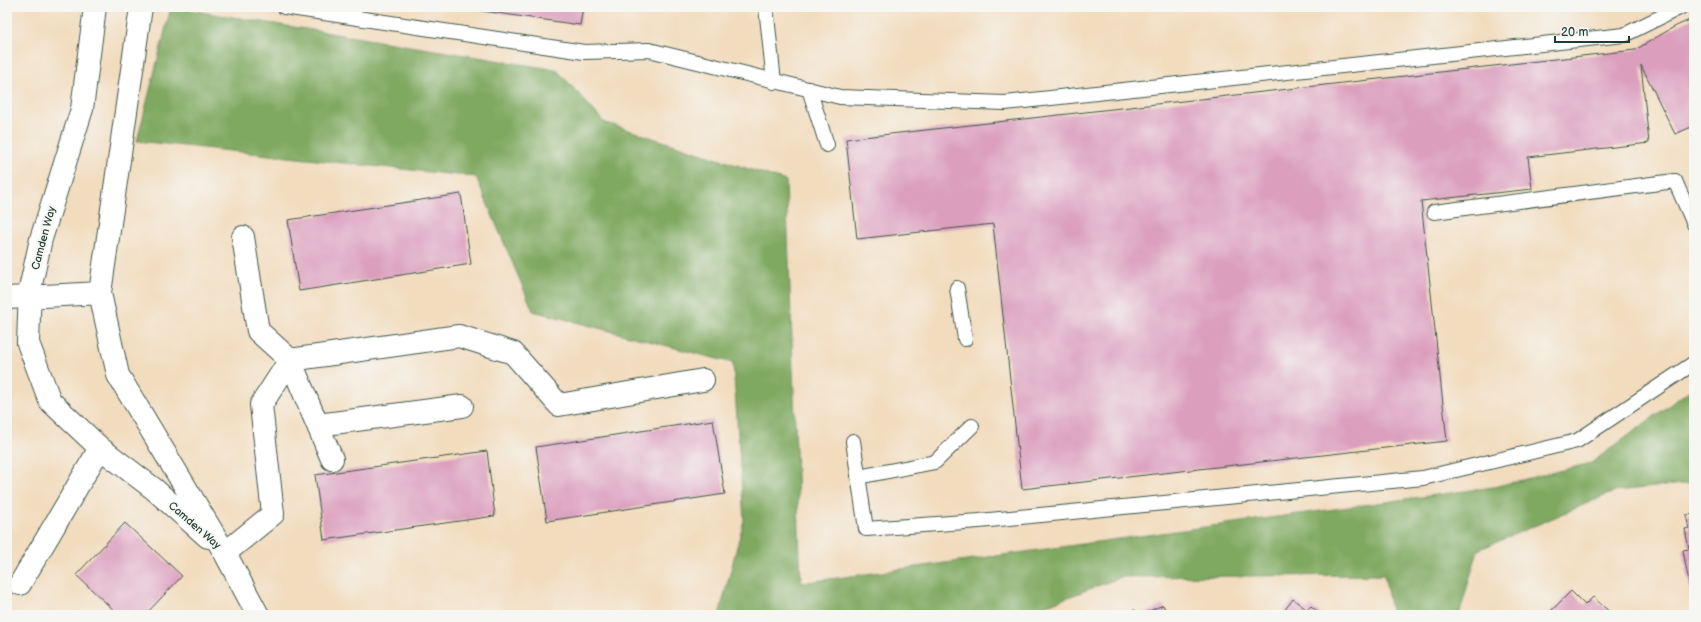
<svg xmlns="http://www.w3.org/2000/svg" width="1701" height="622" font-family="'Balsamiq Sans',sans-serif">
<style>
.forest{fill:#7fa960;stroke:#4f734a}
.building{fill:#db9fbd}
.lines{fill:none;stroke-linecap:round;stroke-linejoin:round}
.service-casing{stroke:#3f5549;stroke-width:16}
.minor-casing{stroke:#3f5549;stroke-width:24}
.service{stroke:#fff;stroke-width:14}
.minor{stroke:#fff;stroke-width:22}
.labels{text-anchor:middle;stroke-width:4;stroke-linejoin:round;paint-order:stroke}
.street-label{font-size:11px;fill:#1f3d34;stroke:#f6f6f2}
</style>
<rect width="100%" height="100%" fill="#f6f6f2"/>
<filter id="ink" filterUnits="userSpaceOnUse"><feTurbulence type="fractalNoise" baseFrequency=".025" numOctaves="2"/><feDisplacementMap in="SourceGraphic" scale="8" xChannelSelector="R" yChannelSelector="G"/><feConvolveMatrix kernelMatrix="1 2 1 2 8 2 1 2 1" color-interpolation-filters="sRGB"/></filter>
<filter id="wash" filterUnits="userSpaceOnUse"><feTurbulence type="fractalNoise" baseFrequency=".012" numOctaves="4" result="noise"/><feDisplacementMap in="SourceGraphic" scale="16" xChannelSelector="R" yChannelSelector="G"/><feGaussianBlur stdDeviation="0.9" result="paint"/><feColorMatrix in="noise" values="0 0 0 0 0 0 0 0 0 0 0 0 0 0 0 0 0 1.4 0 .05"/><feComposite in="paint" operator="in"/></filter>
<g filter="url(#wash)">
<rect width="100%" height="100%" fill="#f2dcbe"/>
<path class="forest" d="M171,7L557,70L604,122L786,181L801,583L1493,487L1591,463L1694,387V483L1616,491L1478,550L1459,615H1392L1384,575L1121,577L1021,615H719L744,520L733,363L533,311L476,177L137,141Z"/>
<g id="blocks">
<path class="building" d="M455,7H583L580,25Z
M1694,18V126L1675,134L1641,65L1649,143L1528,157L1532,189L1421,201L1447,441L1022,489L993,224L857,239L846,139L1635,50L1674,27Z
M461,194L471,264L299,291L288,220Z
M713,420L725,494L547,521L536,447Z
M487,451L495,516L324,540L315,475Z
M1694,514V588L1690,589L1683,550L1689,549L1685,529L1689,528L1686,515Z
M125,523L182,576L145,615H119L76,575Z
M1571,591L1585,605L1593,597L1613,615H1547Z
M1293,599L1307,610L1311,606L1322,615H1281Z
M1163,605L1168,615H1140Z
M1135,610L1137,615H1123Z"/>
</g>
</g>
<g filter="url(#ink)">
<use href="#blocks" fill-opacity="0" stroke="#3f5549" stroke-width="1"/>
<g class="lines">
<defs>
<path id="service" d="M284,7L584,52L649,50L840,97L1005,103L1624,35L1681,7
M766,7L774,82
M809,89L827,145
M1434,212L1675,181L1694,224
M957,288L965,339
M853,441L866,529L979,521L1423,478L1577,441L1694,363
M858,477L935,462L972,426"/>
<path id="minor" d="M95,7L82,109L41,239L30,289L28,343L50,401L100,448L154,489L208,537
M141,7L100,293L118,375L225,553L258,615
M243,237L258,331L290,360L332,459
M7,298L100,293
M318,425L462,406
M225,553L273,514L261,405L290,360L459,336L513,353L559,405L703,380
M20,584L100,448"/>
</defs>
<use href="#service" class="service-casing"/>
<use href="#minor" class="minor-casing"/>
<use href="#service" class="service"/>
<use href="#minor" class="minor"/>
</g>
</g>
<g class="labels">
<g class="street-label">
<text transform="translate(43 238) rotate(-75)" y="4">Camden Way</text>
<text transform="translate(195 525) rotate(41)" y="4">Camden Way</text>
</g>
</g>
<rect width="1701" height="622" fill="none" stroke="#f6f6f2" stroke-width="24"/>
<path d="M1555 36v6h74v-6" fill="none" stroke="#1f3d34" stroke-width="2"/>
<text x="1561" y="36" font-size="12" fill="#1f3d34" stroke="#f6f6f2" stroke-width="3" paint-order="stroke">20 m</text>
</svg>
